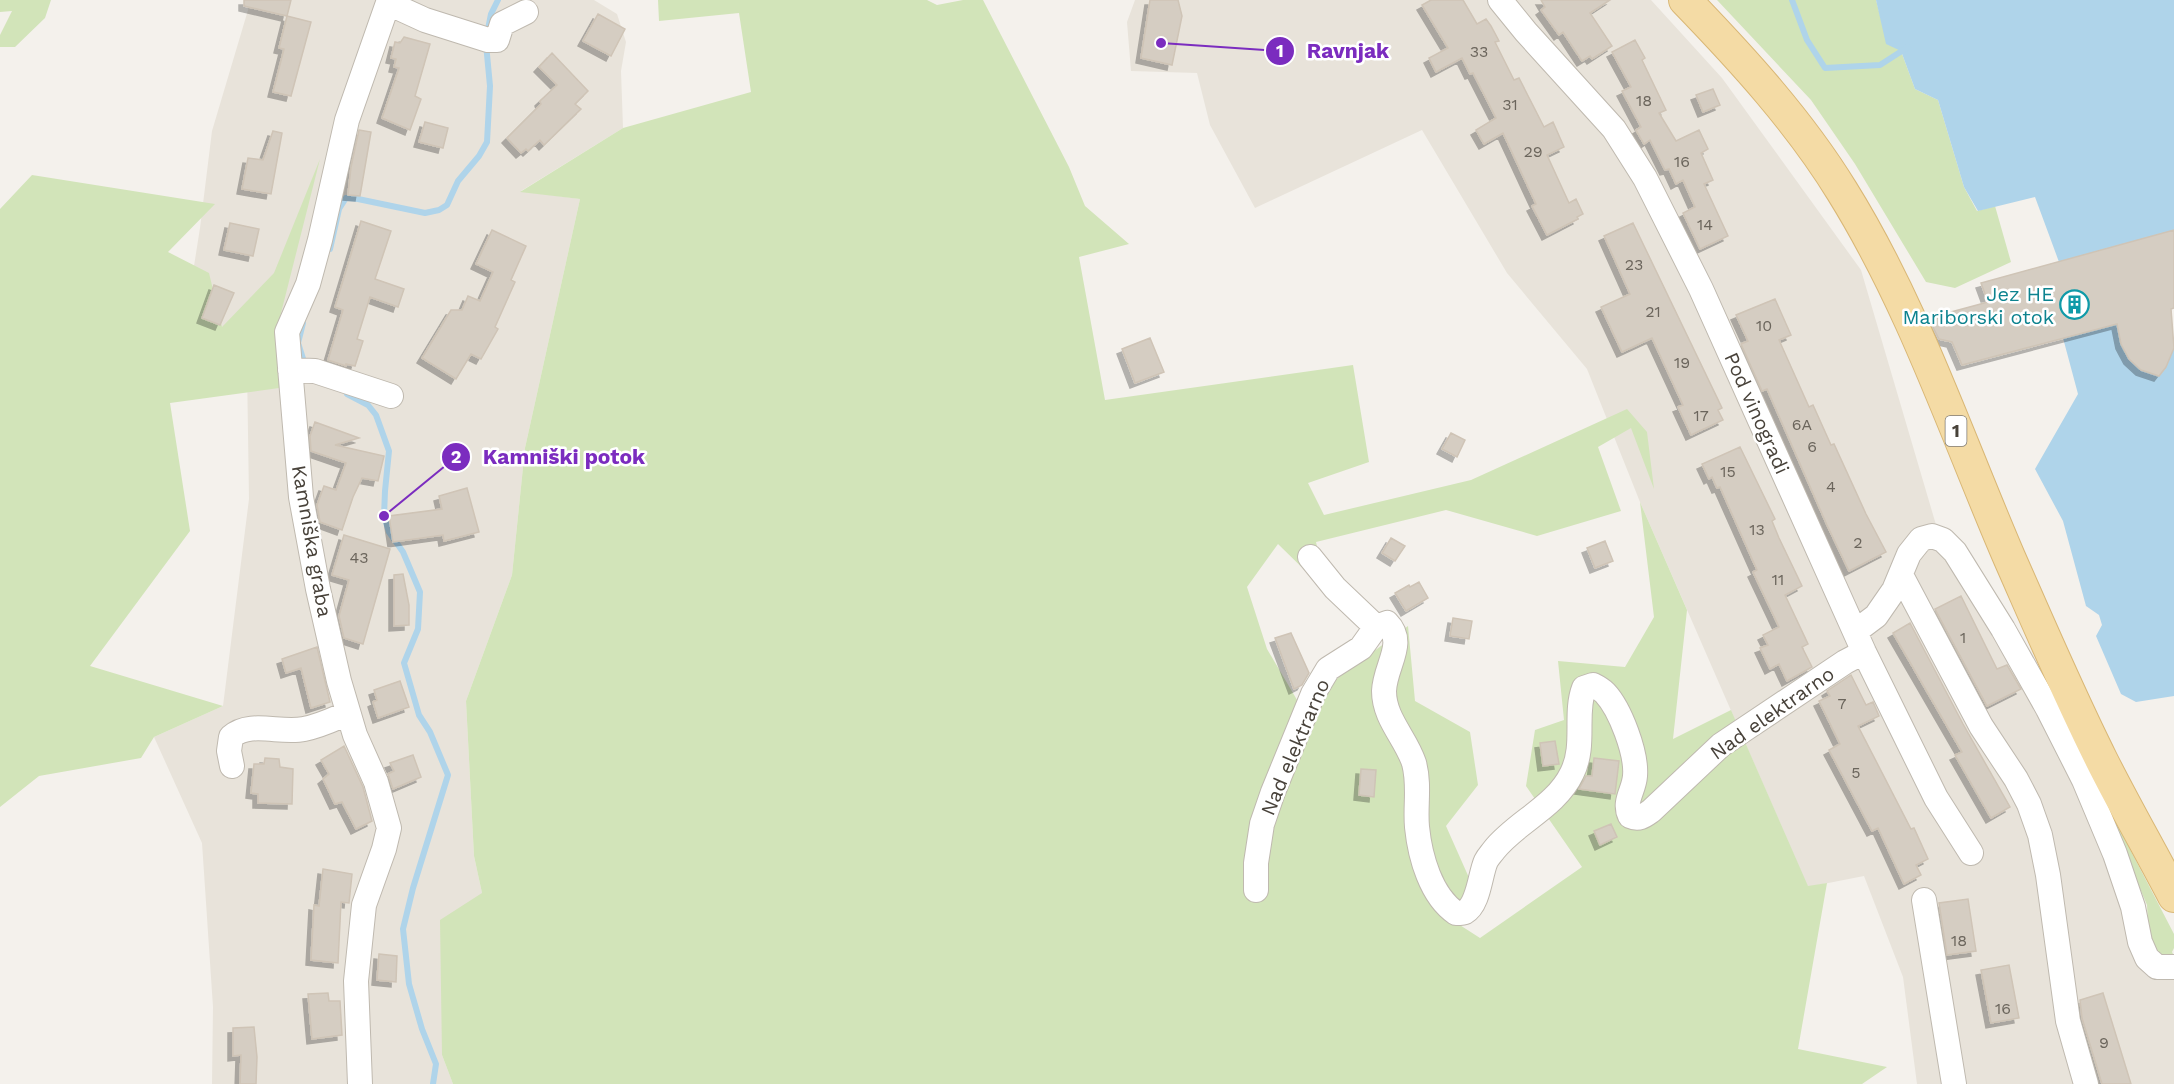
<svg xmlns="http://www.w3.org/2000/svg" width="2174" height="1084" font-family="'Work Sans',sans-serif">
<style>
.residential{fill:#e8e3da}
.green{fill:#d2e4b9}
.water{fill:#afd4ea}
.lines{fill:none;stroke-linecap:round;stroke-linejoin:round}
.stream{stroke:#afd4ea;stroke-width:6}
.building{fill:#d5cdc2;stroke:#cfc4b6;stroke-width:1.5;filter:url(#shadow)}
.minor-casing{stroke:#bfb9af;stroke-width:26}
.major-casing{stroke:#d9b775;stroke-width:34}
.minor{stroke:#fff;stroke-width:24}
.major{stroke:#f4dba5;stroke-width:32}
.labels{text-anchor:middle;stroke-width:5;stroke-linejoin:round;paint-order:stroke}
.number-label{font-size:16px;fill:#6b655c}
.shield{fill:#fff;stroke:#7f7b75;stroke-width:1.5}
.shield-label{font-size:18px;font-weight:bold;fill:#48423a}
.culture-label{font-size:20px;fill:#0d838f;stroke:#fff;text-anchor:end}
.street-label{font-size:20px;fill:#48423a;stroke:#fff}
.leader{fill:none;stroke:#7b2cbf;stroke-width:2}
.callout-dot{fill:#7b2cbf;stroke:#fff;stroke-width:2}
.mark-label{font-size:18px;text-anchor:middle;font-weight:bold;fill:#fff}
.callout-label{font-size:21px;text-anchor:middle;font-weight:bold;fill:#7b2cbf;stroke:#fff;stroke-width:5;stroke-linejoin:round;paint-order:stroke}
</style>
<defs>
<filter id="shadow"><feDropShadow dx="-5" dy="5" stdDeviation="0" flood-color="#0004"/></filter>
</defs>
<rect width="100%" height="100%" fill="#f4f1ec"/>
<path class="residential" d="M251,0H594L617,14L626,42L621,71L623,128L521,191L580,199L525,448L512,575L466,701L474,856L482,893L442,1055L453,1084H212L213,1007L202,843L154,737L223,706L249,499L247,367L182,342L200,228L212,131Z
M1135,0H1651L1722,78L1861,270L1944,552L2061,746L2174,977V1084H1917L1903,977L1864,876L1808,887L1640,502L1587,369L1507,273L1422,130L1255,208L1210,125L1197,73L1131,71L1127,22Z"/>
<path class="green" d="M0,0H51L45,18L15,47H0V35L12,11L0,12Z
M658,0H927L937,5L963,0H983L1069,167L1085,206L1129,244L1079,257L1105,400L1353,365L1369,462L1308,483L1324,515L1471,480L1627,409L1647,432L1654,489L1631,428L1598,447L1621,511L1537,536L1446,510L1316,542L1327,592L1278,544L1247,587L1267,649L1310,722L1335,680L1408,626L1415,701L1470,732L1478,785L1446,826L1470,880L1452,920L1480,938L1582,867L1526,786L1535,730L1564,720L1558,661L1625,667L1654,617L1640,502L1687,610L1673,739L1731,710L1808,886L1827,883L1798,1049L1887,1067L1862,1084H453L442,1055L440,920L482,893L474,856L466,701L512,575L525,448L580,199L520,192L623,128L751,92L739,13L659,21Z
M1717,0H1876L1881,19L1901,51L1915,89L1938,100L1964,187L1977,211L1995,206L2011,262L1955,288L1926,282L1855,164L1811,100Z
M320,159L280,317L279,388L170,403L190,531L90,666L223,706L154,737L141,758L39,776L0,807V209L32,175L215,204L168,252L209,273L222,327L274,273Z
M2107,805L2174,934V948L2172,952L2174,956L2158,957L2149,941L2147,905L2105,806Z"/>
<path class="water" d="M1876,0H2174V230L2059,262L2035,197L1978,211L1964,187L1938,100L1915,89L1901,51L1886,44Z
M2117,324C2122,346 2124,355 2141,370L2166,367L2174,348V696L2136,702L2121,694L2096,636L2102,625L2099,615L2086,606L2063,521L2035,469L2078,394L2063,338Z"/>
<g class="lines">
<path class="stream" d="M1792,0L1807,40L1825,68L1880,65L1908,47
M487,34L491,14L498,0
M330,249L339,209L346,198L358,199L425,213L439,210L447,205L458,181L479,156L487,142L490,86L486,44
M303,323L298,343L305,365
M347,394L368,405L376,415L389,451L385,491L384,516L389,532L403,552L420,592L418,629L404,663L419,715L430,732L448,775L413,888L403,929L409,984L422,1029L436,1064L433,1084"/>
</g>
<path class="building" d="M244,0H291L287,16L244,6Z
M1150,0H1178L1182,16L1172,65L1141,58Z
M1431,0H1463L1477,24L1486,19L1491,26L1499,41L1495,42L1514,80L1519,78L1544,127L1553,122L1564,147L1547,155L1569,203L1576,199L1583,214L1577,217L1578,219L1547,235L1532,206L1536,204L1503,133L1484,144L1476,130L1496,118L1473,73L1470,74L1462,58L1436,72L1429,58L1448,48L1422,5Z
M1541,0H1610L1590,13L1612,46L1592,59L1590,56L1582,61L1563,32L1559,35L1541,10L1545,7Z
M598,14L625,29L611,56L583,41Z
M287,16L311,22L291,96L273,92L284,49L279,48Z
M404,37L430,44L415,96L421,99L410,130L382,118L399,68L394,67L396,59L391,58L395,42L400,43Z
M1635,40L1645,58L1642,60L1666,110L1659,113L1676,141L1699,130L1708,149L1701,153L1713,180L1704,184L1728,236L1700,249L1683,213L1695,207L1683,180L1676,184L1669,169L1665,170L1650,140L1644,144L1636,130L1641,127L1622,91L1631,87L1612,52Z
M552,53L588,91L575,104L581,109L544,145L540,140L528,151L526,149L521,153L507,138L541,104L540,101L557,85L539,67Z
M1713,89L1720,105L1703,112L1696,95Z
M425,122L448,128L443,148L419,142Z
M359,130L371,132L360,196L348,195L351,167Z
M273,131L282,133L271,194L242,189L248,158L263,160Z
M361,221L391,231L375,279L404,289L398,307L370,297L357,339L363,341L355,366L346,364V366L328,360L343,310L335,307Z
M230,223L259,229L253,256L224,250Z
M1633,223L1722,408L1718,410L1723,420L1691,435L1678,407L1683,405L1652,338L1622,352L1601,307L1630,294L1604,236Z
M492,230L526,246L511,280L515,282L495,327L498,329L481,359L471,354L456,379L422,358L451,310H462L468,296L480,301L493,272L476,264Z
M2174,230V308L2171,309L2174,348L2166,367L2159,376L2141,370L2129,359L2121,344L2117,324L1962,365L1952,342L1939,339L1932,325L1940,315L1988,302L1981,283Z
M214,285L234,293L220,325L202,318Z
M1775,299L1791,335L1779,340L1809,407L1813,405L1831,445L1834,444L1866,514L1886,552L1849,571L1827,525L1767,389L1762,391L1741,344L1748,341L1736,315Z
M1150,338L1164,372L1135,383L1122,349Z
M315,422L359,438L335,445L384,456L378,481L362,478L353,497L342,530L320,522L317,505L324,486L336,490L346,463L311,451L310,436Z
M1451,433L1465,440L1457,457L1442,449Z
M1740,447L1775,519L1772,521L1779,538L1802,586L1785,595L1808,644L1802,647L1812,667L1787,681L1779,664L1770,669L1760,648L1768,645L1763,635L1779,627L1753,572L1757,570L1720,487L1717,488L1712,477L1709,479L1702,464Z
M467,488L479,532L444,541L443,535L393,542L389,516L442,509L439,496Z
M344,535L390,549L363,644L344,638L339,616L349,580L332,575Z
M1391,538L1405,546L1395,561L1382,553Z
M1605,541L1613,561L1595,568L1587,548Z
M403,574L409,605V625L394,626V575Z
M1419,582L1428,598L1406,611L1395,593L1409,585L1410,587Z
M1961,596L1997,669L2007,665L2021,689L1987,706L1935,609Z
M1453,618L1472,621L1469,639L1450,636Z
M1910,623L1963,724L2010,807L1991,818L1955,755L1962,752L1893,633Z
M1291,633L1309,673L1302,685L1294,689L1275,638Z
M317,647L330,702L311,708L301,668L286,673L282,659Z
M1851,675L1866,705L1873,702L1879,716L1858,726L1911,829L1914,828L1928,859L1916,865L1921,875L1904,884L1878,828L1872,831L1829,750L1840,744L1819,701L1830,696L1827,691Z
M400,681L409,707L378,718L373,702L377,700L374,690Z
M1555,741L1559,764L1543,766L1540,743Z
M344,746L363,787L372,821L356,829L342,802L335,804L323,779L329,774L321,760Z
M413,755L421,777L393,789L388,774L394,771L390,763Z
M265,758L279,759L280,767L293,769L292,804L258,803V794L251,793L254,764H264Z
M1594,758L1619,761L1615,794L1579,789L1586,776H1592Z
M1361,769L1376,770L1374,797L1359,795Z
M1611,824L1617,837L1600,845L1594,831Z
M323,869L352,874L349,903L341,902L338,963L311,960L314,905L319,906Z
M1968,899L1976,951L1947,955L1939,903Z
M379,954L397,956L396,982L377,980Z
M2009,965L2019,1018L1991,1023L1981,970Z
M328,993L329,1001H340L342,1035L312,1039L308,994Z
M2103,993L2131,1084H2102L2082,1018L2080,1000Z
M254,1027L257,1057L256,1084H240L241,1055L233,1056V1028Z"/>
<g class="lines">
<defs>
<path id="minor" d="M1500,0L1526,32L1614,129L1645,178L1701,289L1864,652L1936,798L1971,853
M388,3L425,20L488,40H497L502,24L526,12
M290,370L315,371L391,396
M1310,557L1335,588L1376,627
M1901,575L1981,726L2016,779L2029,804L2040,835L2048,875L2068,1021L2086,1084
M1856,631L1876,616L1894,590L1909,554L1921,539L1932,536L1943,540L1955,552L2003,629L2048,709L2084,780L2115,854L2133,907L2140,942L2147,958L2157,967H2174
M232,766L229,751L231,737C250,720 280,734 304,729C320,726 334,719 348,713
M1256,890V863L1262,824L1273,792L1313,694L1328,669L1361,648L1376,627L1387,623C1407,643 1385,665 1384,691C1384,719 1406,738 1414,763C1420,785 1415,806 1417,827C1420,857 1431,896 1456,913C1459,913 1463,913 1465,912C1479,904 1480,874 1486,861C1488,857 1491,854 1494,850C1516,822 1556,807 1572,773C1586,745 1574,714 1584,688L1593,685C1597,687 1602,690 1605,693C1620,709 1637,753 1635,776C1634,791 1623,801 1630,816C1639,820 1644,816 1651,811L1721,745L1845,662L1864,652
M1924,900L1954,1084
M360,1084L356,981L364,905L384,849L389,828L376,782L355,735L339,681L318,589L301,497L287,332L308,284L320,240L347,120L389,0"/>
<path id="major" d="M1685,0C1742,59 1799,121 1842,191C1913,305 1956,434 2009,557C2039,625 2068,693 2101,759C2124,805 2150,850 2174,896"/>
</defs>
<use href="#minor" class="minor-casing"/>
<use href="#major" class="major-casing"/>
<use href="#minor" class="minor"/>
<use href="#major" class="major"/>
</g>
<defs>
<symbol id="building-ring" viewBox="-11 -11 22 22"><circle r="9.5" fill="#fff" stroke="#0f9aa8" stroke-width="1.5"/><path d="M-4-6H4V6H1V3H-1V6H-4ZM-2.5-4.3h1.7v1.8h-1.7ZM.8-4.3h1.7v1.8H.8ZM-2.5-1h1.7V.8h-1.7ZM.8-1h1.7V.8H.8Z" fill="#0f9aa8"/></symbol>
</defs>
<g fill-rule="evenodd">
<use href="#building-ring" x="2058" y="288" width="33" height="33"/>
</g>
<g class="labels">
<g class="number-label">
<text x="1479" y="57">33</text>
<text x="1644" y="106">18</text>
<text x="1510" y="110">31</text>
<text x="1533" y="157">29</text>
<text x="1682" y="167">16</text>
<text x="1705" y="230">14</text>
<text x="1634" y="270">23</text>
<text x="1653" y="317">21</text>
<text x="1764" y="331">10</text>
<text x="1682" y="368">19</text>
<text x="1701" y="421">17</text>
<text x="1802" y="430">6A</text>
<text x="1812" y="452">6</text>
<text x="1728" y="477">15</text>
<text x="1831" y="492">4</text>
<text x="1757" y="535">13</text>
<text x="1858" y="548">2</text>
<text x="359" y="563">43</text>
<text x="1778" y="585">11</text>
<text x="1963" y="643">1</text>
<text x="1842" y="709">7</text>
<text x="1856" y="778">5</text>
<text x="1959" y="946">18</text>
<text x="2003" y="1014">16</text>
<text x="2104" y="1048">9</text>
</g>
<rect class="shield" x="1945.5" y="416" width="21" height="30" rx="4.5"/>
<g class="shield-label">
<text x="1956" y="437">1</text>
</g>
<g class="culture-label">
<text x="2054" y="301">Jez HE<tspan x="2054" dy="23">Mariborski otok</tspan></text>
</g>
<g class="street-label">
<text transform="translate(1757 413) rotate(66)" y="7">Pod vinogradi</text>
<text transform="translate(312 541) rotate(80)" y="7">Kamniška graba</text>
<text transform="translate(1772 713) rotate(-35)" y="7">Nad elektrarno</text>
<text transform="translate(1295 747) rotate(-67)" y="7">Nad elektrarno</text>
</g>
</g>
<path class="leader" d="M1161 43L1280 51M384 516L456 457"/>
<g class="callout-dot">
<circle cx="1161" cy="43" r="6"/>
<circle cx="384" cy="516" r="6"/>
<circle cx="1280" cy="51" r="15"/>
<circle cx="456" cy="457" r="15"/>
</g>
<g class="mark-label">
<text x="1280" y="57">1</text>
<text x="456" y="463">2</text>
</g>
<g class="callout-label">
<text x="1348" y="58">Ravnjak</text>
<text x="564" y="464">Kamniški potok</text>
</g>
</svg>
